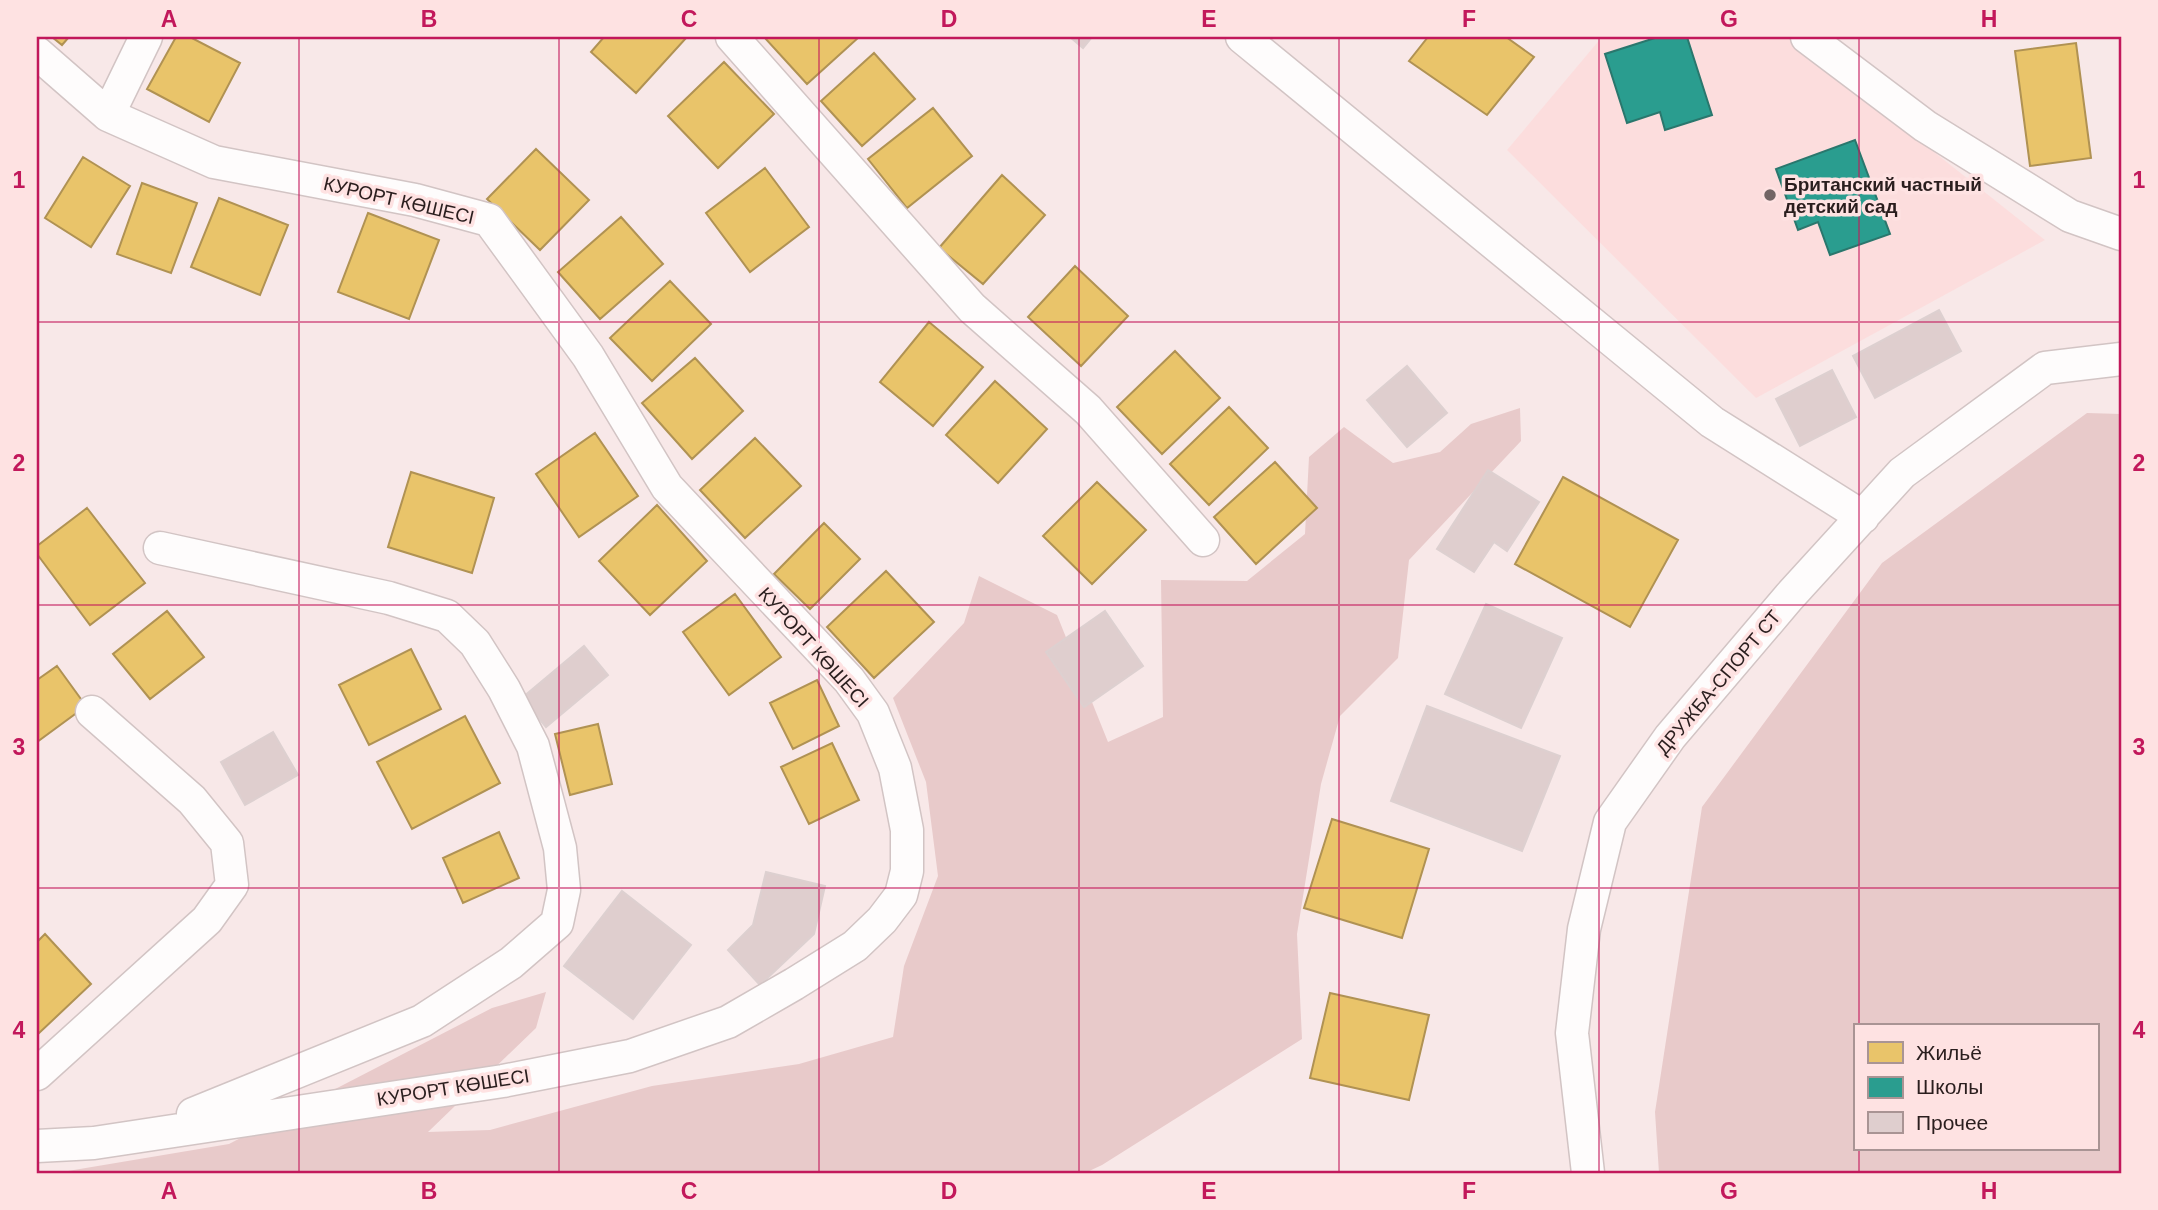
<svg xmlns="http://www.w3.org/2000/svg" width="2158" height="1210" font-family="Arial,sans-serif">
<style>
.built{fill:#fcdddd}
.green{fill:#e8caca;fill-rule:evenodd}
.homes{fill:#e9c46a;stroke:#b09253;stroke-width:2}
.schools{fill:#2a9d8f;stroke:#2a776d;stroke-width:2}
.building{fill:#dfcece;stroke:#ddd0d0;stroke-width:2}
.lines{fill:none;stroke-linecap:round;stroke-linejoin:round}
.minor-casing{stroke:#d2c4c4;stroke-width:35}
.minor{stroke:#fefcfc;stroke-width:32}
.grid{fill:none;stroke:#c2185b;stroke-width:2;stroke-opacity:0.55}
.poi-dot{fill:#726565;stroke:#fee2e2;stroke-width:2.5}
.labels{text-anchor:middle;stroke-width:7;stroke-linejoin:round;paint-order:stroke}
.poi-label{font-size:19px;font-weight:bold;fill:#2a1e1e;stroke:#fee2e2;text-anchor:start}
.street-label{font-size:19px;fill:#2a1e1e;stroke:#fee2e2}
.neatline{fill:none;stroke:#c2185b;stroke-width:2.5}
.grid-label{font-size:23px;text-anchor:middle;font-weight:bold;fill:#c2185b}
</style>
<rect width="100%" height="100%" fill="#f8e8e8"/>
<path class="built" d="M1602,37H1789L2045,240L1756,398L1507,150Z"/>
<path class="green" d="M1520,408L1521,441L1409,560L1398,658L1340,716L1321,784L1297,934L1302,1039L1102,1165L1085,1173H56L229,1144L492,1008L546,992L536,1028L428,1132L490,1130L652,1086L799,1064L893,1037L904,966L938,876L926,782L893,698L964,623L979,576L1057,615L1108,742L1163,717L1161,580L1247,581L1305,534L1309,457L1344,427L1393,463L1440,452L1471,424Z
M2087,413L2121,414V1173H1659L1655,1112L1702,807L1882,563ZM1855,1026H2097V1149H1855Z"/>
<path class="homes" d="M52,37H69L62,45Z
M176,37H190L240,63L209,122L147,89Z
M604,37H687L636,93L591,52Z
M764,37H859L807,84Z
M1428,37H1506L1534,57L1487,115L1409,61Z
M2076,43L2091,158L2030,166L2015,51Z
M874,53L915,99L862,146L821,101Z
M724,62L774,114L718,168L668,116Z
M933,108L972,156L907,208L868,159Z
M536,149L589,200L540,250L487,199Z
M83,157L130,186L91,247L45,218Z
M765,168L809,227L750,272L706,213Z
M1002,175L1045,215L983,284L939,248Z
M142,183L197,203L171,273L117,254Z
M219,198L288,225L260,295L191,267Z
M368,213L439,240L409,319L338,292Z
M621,217L663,264L600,319L558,272Z
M1075,266L1128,316L1081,366L1028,317Z
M670,281L711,324L652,381L610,338Z
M929,322L983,367L933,426L880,382Z
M1175,351L1220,398L1162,454L1117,407Z
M695,358L743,411L692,459L642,403Z
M995,381L1047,429L998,483L946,435Z
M1229,407L1268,448L1209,505L1170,464Z
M595,433L638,496L579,537L536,474Z
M755,438L801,486L745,538L700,490Z
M1275,462L1317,508L1256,564L1214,517Z
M411,472L494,498L472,573L388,547Z
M1563,477L1678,540L1630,627L1515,564Z
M1097,482L1146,530L1092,584L1043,536Z
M657,505L707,561L650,615L599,561Z
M87,508L145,583L90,625L37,554V546Z
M824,523L860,559L810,609L774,574Z
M886,571L934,622L874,678L827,627Z
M735,594L781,657L729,695L683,632Z
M167,611L204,657L150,699L113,654Z
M411,649L441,709L369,745L339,685Z
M57,666L86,706L37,742V680Z
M817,680L839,726L793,749L770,703Z
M465,716L500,783L412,829L377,762Z
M598,724L612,784L570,795L555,734Z
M832,743L859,800L809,824L781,767Z
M1332,819L1429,849L1402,938L1304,908Z
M499,832L519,878L463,903L443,858Z
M45,934L91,984L37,1035V942Z
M1330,993L1429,1015L1409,1100L1310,1078Z"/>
<path class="schools" d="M1658,37H1687L1712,115L1665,130L1660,112L1627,123L1605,54Z
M1855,140L1890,234L1830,255L1818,222L1798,230L1776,169Z"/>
<path class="building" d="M1070,37H1092L1083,48Z
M1939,310L1961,351L1875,398L1853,356Z
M1407,366L1447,413L1407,447L1367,400Z
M1832,370L1856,417L1800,446L1776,399Z
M1488,470L1539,502L1507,551L1494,542L1474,572L1437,549Z
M1486,604L1562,638L1521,728L1445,694Z
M1105,611L1143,666L1084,707L1046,652Z
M584,646L608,675L546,727L522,698Z
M1427,706L1560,756L1522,851L1391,801Z
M273,732L298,775L245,805L221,762Z
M766,872L825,886L814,934L760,985L728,950L753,925Z
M622,891L691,945L633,1019L564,966Z"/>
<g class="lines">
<defs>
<path id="minor" d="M732,37L972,308L1088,410L1203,540
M1242,37L1712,422L1863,517
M1807,37L1925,126L2070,216L2121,234
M37,53L108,115L214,162L415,200L489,220L588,356L667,487L849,680L873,713L895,768L907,830V871L901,895L882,920L855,946L794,984L728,1022L630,1056L503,1081L94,1143L37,1146
M108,115L146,37
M160,548L389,598L447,616L475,643L504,689L533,746L560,848L564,890L557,923L511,963L422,1021L193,1114
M37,1074L207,920L232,885L227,843L192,800L92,712
M1588,1173L1572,1033L1584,929L1610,822L1670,737L1789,597L1902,473L2045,368L2121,359"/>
</defs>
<use href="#minor" class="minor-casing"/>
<use href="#minor" class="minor"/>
</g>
<path class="grid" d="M299,37V1173M559,37V1173M819,37V1173M1079,37V1173M1339,37V1173M1599,37V1173M1859,37V1026M37,322H2121M37,605H2121M37,888H2121M1859,1149V1173"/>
<circle class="poi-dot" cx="1770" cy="195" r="7"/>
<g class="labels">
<g class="poi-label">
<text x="1784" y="191">Британский частный<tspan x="1784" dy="22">детский сад</tspan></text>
</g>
<g class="street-label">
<text transform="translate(399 200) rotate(13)" y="7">КУРОРТ КӨШЕСІ</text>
<text transform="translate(814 647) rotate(48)" y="7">КУРОРТ КӨШЕСІ</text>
<text transform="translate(1718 682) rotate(-50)" y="7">ДРУЖБА-СПОРТ СТ</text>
<text transform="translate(453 1087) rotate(-9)" y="7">КУРОРТ КӨШЕСІ</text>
</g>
</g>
<rect width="2158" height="1210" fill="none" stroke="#fee2e2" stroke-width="77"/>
<rect x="1854" y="1024" width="245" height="126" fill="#fee2e2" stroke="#a99494" stroke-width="2"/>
<rect x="1868" y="1042" width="35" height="21" fill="#e9c46a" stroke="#a99494" stroke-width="2"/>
<text x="1916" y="1060" font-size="21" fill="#2a1e1e">Жильё</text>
<rect x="1868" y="1077" width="35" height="21" fill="#2a9d8f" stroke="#a99494" stroke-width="2"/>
<text x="1916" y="1094" font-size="21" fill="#2a1e1e">Школы</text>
<rect x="1868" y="1112" width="35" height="21" fill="#dfcece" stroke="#a99494" stroke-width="2"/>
<text x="1916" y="1130" font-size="21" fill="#2a1e1e">Прочее</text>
<rect x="38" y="38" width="2082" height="1134" class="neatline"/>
<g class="grid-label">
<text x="169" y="27">A</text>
<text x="429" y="27">B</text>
<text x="689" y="27">C</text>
<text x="949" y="27">D</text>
<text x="1209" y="27">E</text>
<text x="1469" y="27">F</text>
<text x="1729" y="27">G</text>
<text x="1989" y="27">H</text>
<text x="19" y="188">1</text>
<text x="2139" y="188">1</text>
<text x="19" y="471">2</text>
<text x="2139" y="471">2</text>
<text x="19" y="755">3</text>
<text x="2139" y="755">3</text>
<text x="19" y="1038">4</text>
<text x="2139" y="1038">4</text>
<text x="169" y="1199">A</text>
<text x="429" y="1199">B</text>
<text x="689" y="1199">C</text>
<text x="949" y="1199">D</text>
<text x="1209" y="1199">E</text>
<text x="1469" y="1199">F</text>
<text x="1729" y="1199">G</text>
<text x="1989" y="1199">H</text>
</g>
</svg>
